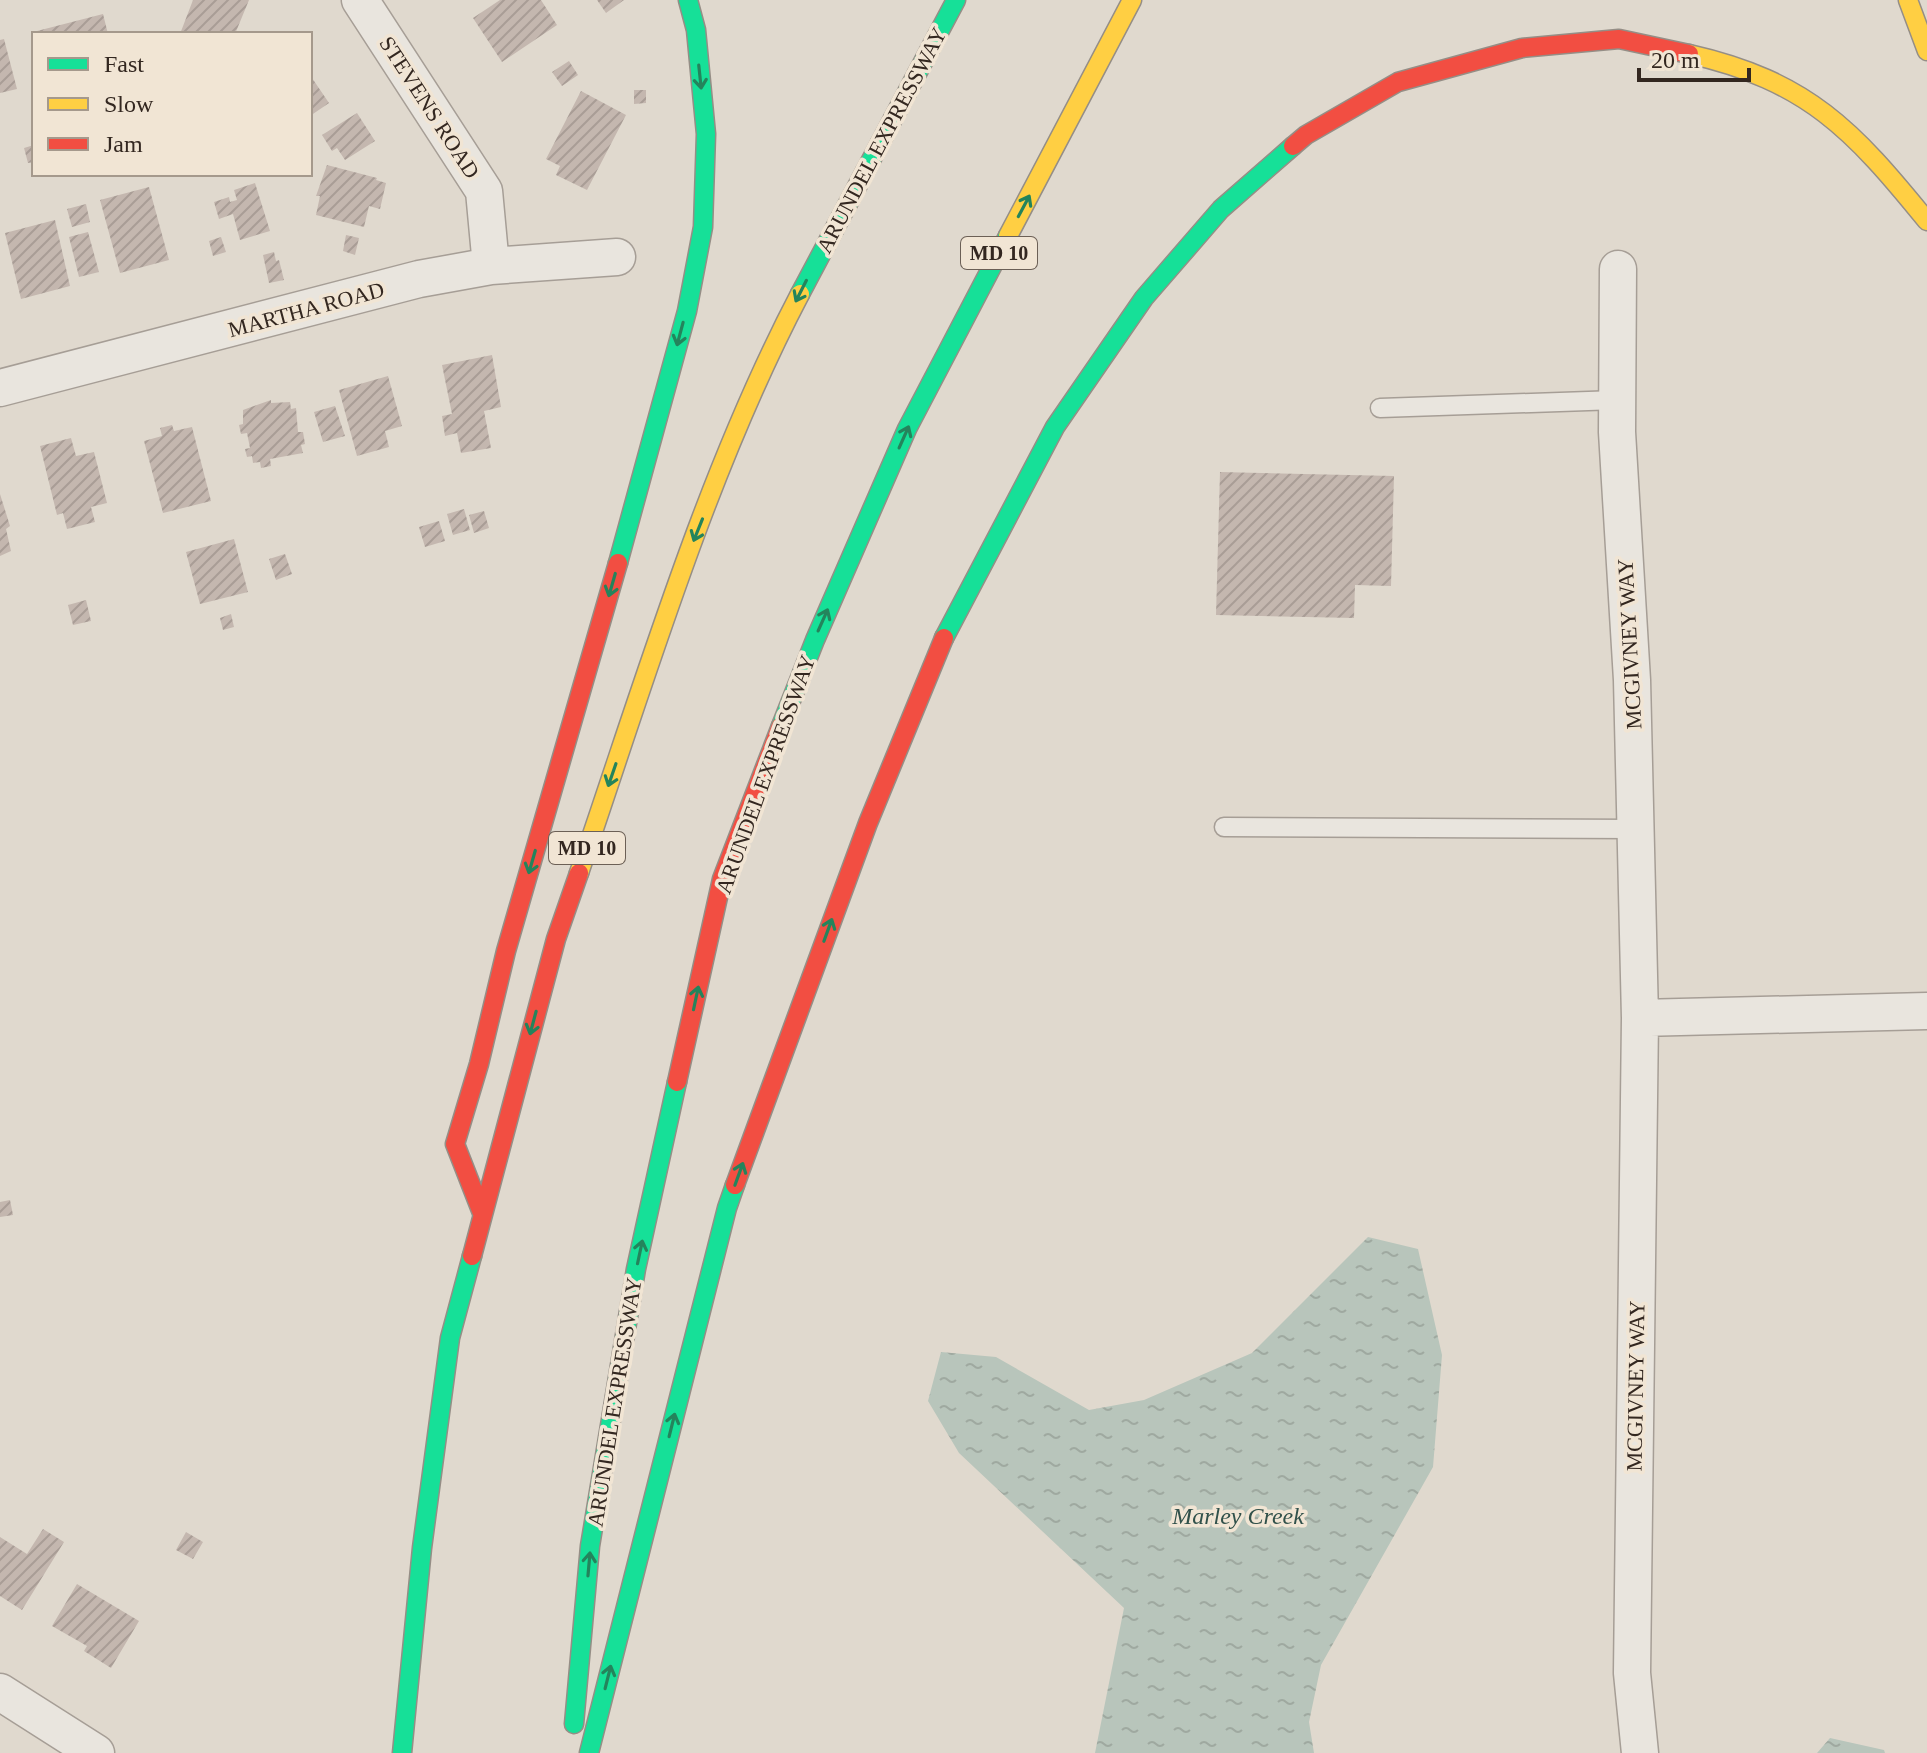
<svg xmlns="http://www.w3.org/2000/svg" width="1927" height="1753" font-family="'Times New Roman',serif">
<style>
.water{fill:url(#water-ripples)}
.building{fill:url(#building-hatch)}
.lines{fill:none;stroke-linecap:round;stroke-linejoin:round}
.lane-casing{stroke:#a69e96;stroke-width:21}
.street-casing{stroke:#a69e96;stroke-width:39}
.fast-casing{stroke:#958e86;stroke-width:21}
.slow-casing{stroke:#958e86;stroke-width:21}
.jam-casing{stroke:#958e86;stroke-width:21}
.lane{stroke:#e9e5de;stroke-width:18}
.street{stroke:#e9e5de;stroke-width:36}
.fast{stroke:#16e098;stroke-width:18}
.slow{stroke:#ffcf43;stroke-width:18}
.jam{stroke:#f24e42;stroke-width:18}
.oneway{stroke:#24845c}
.labels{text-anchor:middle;stroke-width:7;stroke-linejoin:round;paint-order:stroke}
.shield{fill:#f1e5d4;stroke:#6c6056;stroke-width:2}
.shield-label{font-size:20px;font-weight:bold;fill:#332720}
.street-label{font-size:22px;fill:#332720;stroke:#f1e5d4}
.water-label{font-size:24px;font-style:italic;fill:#31514b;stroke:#f1e5d4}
</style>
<defs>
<pattern id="water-ripples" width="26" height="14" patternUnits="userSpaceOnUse" patternTransform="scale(2)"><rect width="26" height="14" fill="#b8c5bb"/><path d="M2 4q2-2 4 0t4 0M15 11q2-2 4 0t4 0" fill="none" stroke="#9fa9a0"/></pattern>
<pattern id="building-hatch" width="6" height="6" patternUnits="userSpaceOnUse" patternTransform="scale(2)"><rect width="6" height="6" fill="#c4b7af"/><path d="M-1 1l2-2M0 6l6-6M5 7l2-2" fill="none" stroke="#a99d96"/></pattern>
</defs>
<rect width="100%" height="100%" fill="#e0d9ce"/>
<path class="water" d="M1368,1237L1418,1249L1442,1355L1433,1467L1321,1665L1309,1722L1314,1753H1095L1124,1608L959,1453L928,1401L941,1352L996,1357L1089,1410L1144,1400L1252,1353Z
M1830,1738L1884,1750L1885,1753H1817Z"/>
<path class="building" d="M193,0H249L235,34H180Z
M500,0H541L557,25L502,62L473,18Z
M597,0H624L606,13Z
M103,14L108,34H38L37,31Z
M4,39L17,89L0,93V40Z
M569,61L578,75L562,86L552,72Z
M310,75L329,103L310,116Z
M634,90H646V103L634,104Z
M581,91L626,115L587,190L556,175L560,166L546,159Z
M357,113L375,141L345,160L337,148L332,151L322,135Z
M34,145V162L28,163L24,148Z
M327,165L377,178L376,180L386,183L380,209L369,206L364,227L316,215L320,196H316Z
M255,183L270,231L240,240L233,214L219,219L214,202L229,197L230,202L237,200L234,190Z
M149,187L169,260L120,273L100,200Z
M86,204L90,222L72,227L67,209Z
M55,220L70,286L21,299L5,233Z
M88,232L99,272L79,277L69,237Z
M346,235L359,238L355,255L343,251Z
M221,237L226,252L213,256L209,241Z
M274,252L276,261L279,260L284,280L269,283L263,255Z
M492,355L501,407L484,411L491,448L461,453L457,433L445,436L442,416L452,414L442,365Z
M388,376L402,426L385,431L389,447L357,456L339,390Z
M271,400V403L290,402L291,409L296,408L298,432H303L305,444L301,445L303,453L270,459L271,466L261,468L260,462L253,463L252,456L247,457L245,449L250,448L247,433L241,434L239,425L243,424V410Z
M335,406L345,436L323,442L314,412Z
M172,425L174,431L192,427L211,501L163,513L144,441L162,436L160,428Z
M71,438L76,456L94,452L107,503L91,507L95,522L67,529L63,513L57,515L40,446Z
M1220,472L1394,476L1391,586L1355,585L1354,618L1216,615Z
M0,494L10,526L6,529L11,551L0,556Z
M464,509L470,530L453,535L447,514Z
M484,511L489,528L474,533L469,515Z
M439,521L445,541L425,547L419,527Z
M234,539L248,592L200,604L186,552Z
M285,554L292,574L276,580L269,559Z
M86,600L91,621L73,625L68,605Z
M231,614L234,627L223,630L220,618Z
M10,1200L13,1215L0,1217V1202Z
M43,1529L64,1542L22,1610L0,1596V1537L27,1554Z
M186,1532L203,1542L193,1559L176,1550Z
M77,1584L139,1621L111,1668L84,1651L87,1646L52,1626Z"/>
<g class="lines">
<defs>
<path id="lane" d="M1380,408L1617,400
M1224,827L1635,829"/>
<path id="street" d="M360,0L484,191L491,266
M1618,269L1617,432L1632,680L1640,1018L1632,1673L1640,1753
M0,388L419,279L491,266L617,257
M1640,1018L1927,1011
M0,1692L96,1753"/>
<path id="fast" d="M800,294L956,0
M618,563L687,311L703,227L706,134L696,30L688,0
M944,638L1055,427L1144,298L1221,209L1293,146
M781,726L815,640L907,429L1008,236
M574,1724L590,1546L636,1269L677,1082
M402,1753L422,1548L450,1338L472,1256
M589,1753L727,1208L735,1185"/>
<path id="slow" d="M1908,0L1927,51
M1689,54C1808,81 1853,130 1927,221
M1008,236L1132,0
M579,873C645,681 706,473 800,294"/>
<path id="jam" d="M1293,146L1306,135L1398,82L1522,48L1619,39L1689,54
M677,1082L722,879L781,726
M735,1185L868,823L944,638
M482,1213L455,1144L479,1064L506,951L618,563
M472,1256L556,939L579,873"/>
</defs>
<use href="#lane" class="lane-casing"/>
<use href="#street" class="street-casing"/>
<use href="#fast" class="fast-casing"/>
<use href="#slow" class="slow-casing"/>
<use href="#jam" class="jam-casing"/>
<use href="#lane" class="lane"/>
<use href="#street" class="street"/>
<use href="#fast" class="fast"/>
<use href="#slow" class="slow"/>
<use href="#jam" class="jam"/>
</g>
<defs><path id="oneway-shaft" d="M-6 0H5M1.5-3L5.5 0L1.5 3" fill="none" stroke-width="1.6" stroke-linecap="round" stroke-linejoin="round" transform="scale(2)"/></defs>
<g class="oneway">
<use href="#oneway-shaft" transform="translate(700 77) rotate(84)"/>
<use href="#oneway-shaft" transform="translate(1024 206) rotate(-62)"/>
<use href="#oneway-shaft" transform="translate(801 291) rotate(117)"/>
<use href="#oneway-shaft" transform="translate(680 334) rotate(105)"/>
<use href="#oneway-shaft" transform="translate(904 437) rotate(-66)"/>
<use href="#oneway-shaft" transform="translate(698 530) rotate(112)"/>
<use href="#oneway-shaft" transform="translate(612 585) rotate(106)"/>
<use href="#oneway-shaft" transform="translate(823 620) rotate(-66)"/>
<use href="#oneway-shaft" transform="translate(612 775) rotate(109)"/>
<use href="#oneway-shaft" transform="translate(532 862) rotate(106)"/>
<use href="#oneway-shaft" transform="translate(828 930) rotate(-70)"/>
<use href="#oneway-shaft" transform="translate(696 998) rotate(-78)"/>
<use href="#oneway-shaft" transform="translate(533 1023) rotate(105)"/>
<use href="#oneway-shaft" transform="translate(739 1174) rotate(-70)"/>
<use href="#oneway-shaft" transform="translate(640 1252) rotate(-78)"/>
<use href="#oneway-shaft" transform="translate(672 1425) rotate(-76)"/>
<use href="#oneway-shaft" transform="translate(589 1564) rotate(-85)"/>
<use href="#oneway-shaft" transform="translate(608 1677) rotate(-76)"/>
</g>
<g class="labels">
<g class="shield">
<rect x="961" y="237" width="76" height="32" rx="6"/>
<rect x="549" y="832" width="76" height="32" rx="6"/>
</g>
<g class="shield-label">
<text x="999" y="260">MD 10</text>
<text x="587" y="855">MD 10</text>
</g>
<g class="street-label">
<text transform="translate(430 107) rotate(57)" y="8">STEVENS ROAD</text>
<text transform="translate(881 140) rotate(-62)" y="8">ARUNDEL EXPRESSWAY</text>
<text transform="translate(306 309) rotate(-15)" y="8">MARTHA ROAD</text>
<text transform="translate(1629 644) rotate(-93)" y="8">MCGIVNEY WAY</text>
<text transform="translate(765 774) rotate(-70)" y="8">ARUNDEL EXPRESSWAY</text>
<text transform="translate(1635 1386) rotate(-89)" y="8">MCGIVNEY WAY</text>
<text transform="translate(614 1402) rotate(-81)" y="8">ARUNDEL EXPRESSWAY</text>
</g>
<g class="water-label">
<text x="1238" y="1524">Marley Creek</text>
</g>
</g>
<rect x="32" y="32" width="280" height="144" fill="#f1e5d4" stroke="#a5998c" stroke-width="2"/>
<rect x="48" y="58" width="40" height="12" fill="#16e098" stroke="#a5998c" stroke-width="2"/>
<text x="104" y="72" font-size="24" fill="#332720">Fast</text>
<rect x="48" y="98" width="40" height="12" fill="#ffcf43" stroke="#a5998c" stroke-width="2"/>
<text x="104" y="112" font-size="24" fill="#332720">Slow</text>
<rect x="48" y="138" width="40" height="12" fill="#f24e42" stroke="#a5998c" stroke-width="2"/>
<text x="104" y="152" font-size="24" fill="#332720">Jam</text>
<path d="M1639 68v12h110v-12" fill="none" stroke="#332720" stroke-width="4"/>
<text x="1651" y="68" font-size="24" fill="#332720" stroke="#f1e5d4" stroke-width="6" paint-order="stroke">20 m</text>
</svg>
